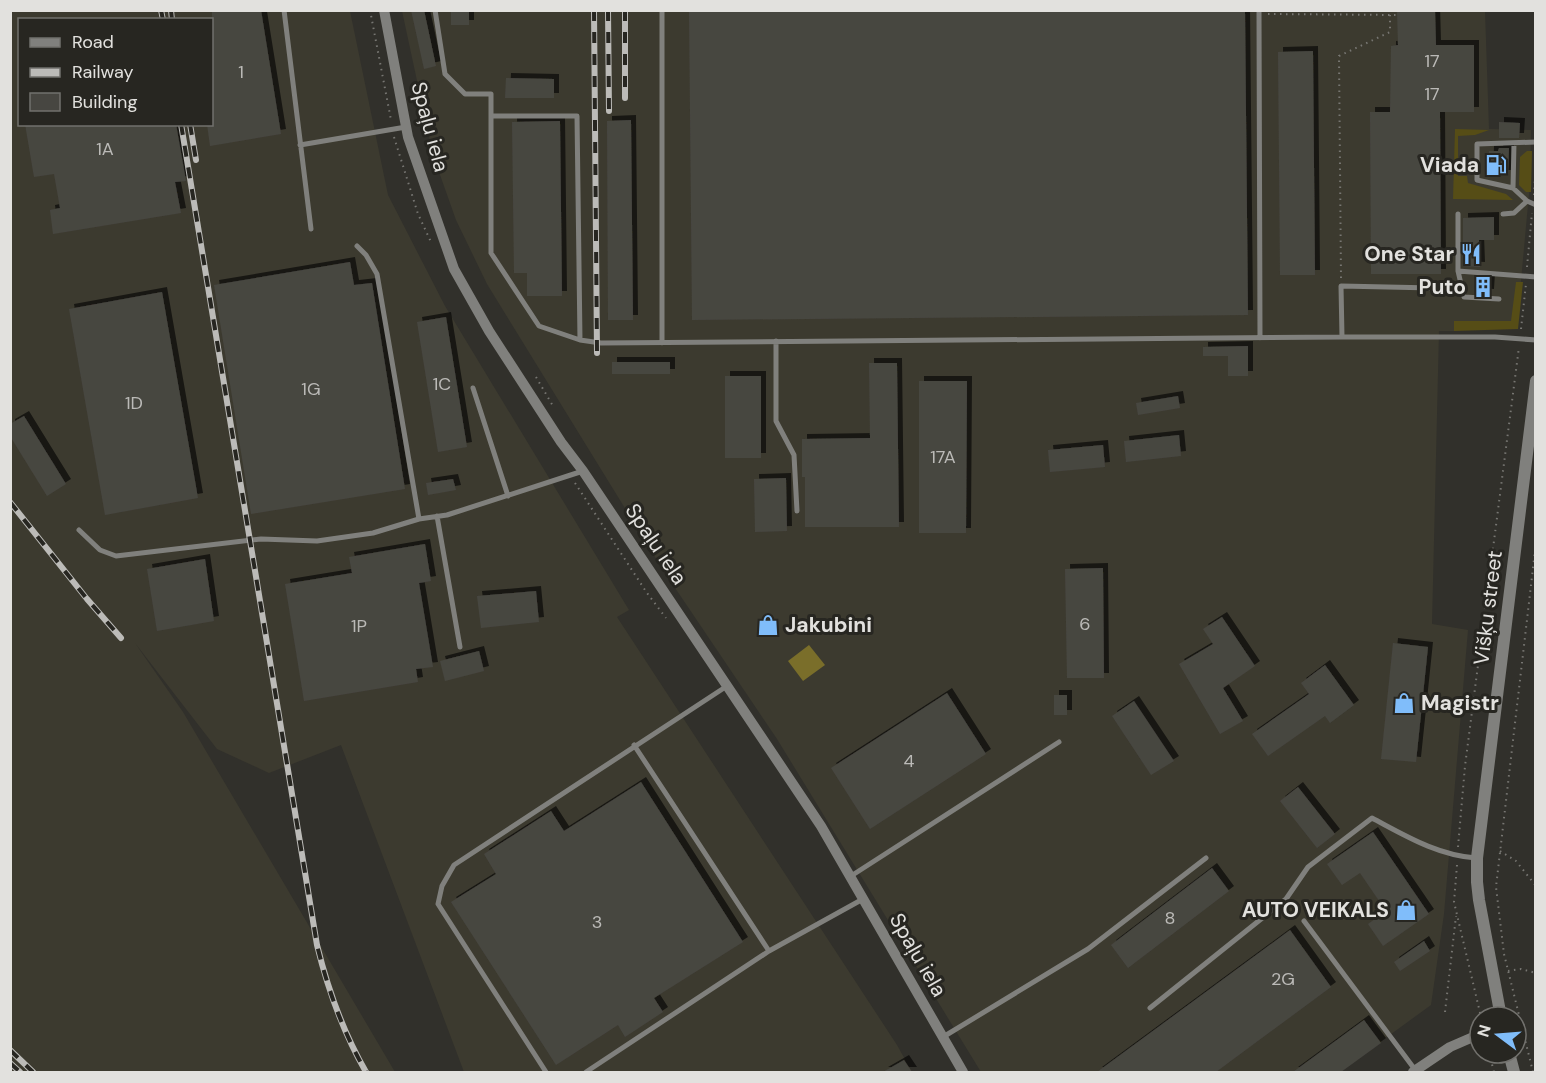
<svg xmlns="http://www.w3.org/2000/svg" width="1546" height="1083" font-family="'DM Sans',sans-serif">
<style>
.built{fill:#3c3a2f;fill-rule:evenodd}
.green{fill:#564d16}
.water{fill:#7a6e2a}
.building{fill:#474641;filter:url(#shadow)}
.lines{fill:none;stroke-linecap:round;stroke-linejoin:round}
.path{stroke:#777672;stroke-width:2;stroke-dasharray:1.5 4.5;stroke-linecap:butt}
.service{stroke:#80807d;stroke-width:5}
.minor{stroke:#80807d;stroke-width:10}
.tertiary{stroke:#80807d;stroke-width:12}
.rail-casing{stroke:#bcbbb8;stroke-width:6}
.rail{stroke:#272621;stroke-width:4;stroke-dasharray:11;stroke-linecap:butt}
.labels{text-anchor:middle;stroke-width:6;stroke-linejoin:round;paint-order:stroke}
.number-label{font-size:18px;fill:#bbbab7}
.street-label{font-size:21px;fill:#e2e1de;stroke:#272621}
.poi-label{font-size:21px;font-weight:bold;fill:#e2e1de;stroke:#272621;text-anchor:end}
</style>
<defs>
<filter id="shadow"><feDropShadow dx="5" dy="-5" stdDeviation="0" flood-color="#0009"/></filter>
</defs>
<rect width="100%" height="100%" fill="#31302b"/>
<path class="built" d="M10,11H350L388,195L445,306L629,610L617,617L897,1045L912,1072H464L341,745L269,773L217,749L135,643L183,712L395,1072H11ZM20,20H212V124H20Z
M402,11H1485L1489,129L1531,130L1530,183L1517,324L1454,322V331H1439L1432,624L1468,630L1444,914L1431,1005L1339,1072H981L777,739L663,570L487,284L456,220L433,155Z"/>
<path class="green" d="M1455,129L1489,130L1475,135L1458,136V176H1467L1468,183L1506,194L1513,200L1453,199Z
M1527,151H1532L1531,192H1526L1519,185L1520,157Z
M1516,282H1523L1518,329L1454,331V321H1511Z"/>
<path class="water" d="M809,645L825,665L803,681L788,661Z"/>
<path class="building" d="M212,10H261L281,134L210,146L207,124H212Z
M411,10H424L436,66L424,69Z
M451,10H469V25H451Z
M689,10H1245L1248,315L692,320Z
M1397,10H1435L1436,45H1474V112H1440L1441,274H1371L1370,112H1390L1391,46L1398,45Z
M1313,51L1315,275H1280L1278,52Z
M506,78L554,79V98H505Z
M631,120L633,320H608L607,121Z
M560,121L562,296H527V273H514L512,122Z
M1499,122L1520,123L1519,138H1499Z
M25,124H176L186,181L175,182L181,213L53,234L50,210L60,208L54,174L34,177Z
M1499,148H1509L1508,175H1488L1489,151H1498Z
M1494,217V240H1479L1480,267L1463,266V218Z
M350,262L354,285L372,283L405,489L251,514L214,285Z
M1476,277L1490,278L1489,294L1476,293Z
M162,292L198,498L105,515L69,309Z
M446,317L467,447L438,452L417,322Z
M1248,346V376H1228V356H1203V347Z
M612,362H670V374H612Z
M869,363H897L899,527H805V477H802V439L870,438Z
M725,376H761V458H725Z
M919,381H967L966,533H919Z
M1178,396L1180,408L1138,415L1136,403Z
M24,416L66,484L47,496L10,436V424Z
M1179,435L1181,456L1126,462L1124,441Z
M1103,445L1105,467L1050,472L1048,450Z
M786,478L787,531L755,532L754,479Z
M453,479L456,490L428,495L426,483Z
M425,544L431,581L419,583L433,667L416,669L418,682L304,701L285,584L352,573L349,557Z
M205,559L214,621L157,631L147,569Z
M1103,568L1104,678H1067L1065,569Z
M536,591L539,622L481,628L477,596Z
M1222,617L1255,666L1223,688L1243,721L1220,734L1179,664L1213,644L1203,629Z
M1393,643L1428,647L1416,762L1381,759Z
M479,651L484,671L445,681L440,661Z
M1325,665L1354,705L1330,723L1325,716L1268,756L1252,734L1309,694L1301,683Z
M947,693L986,754L870,829L831,768Z
M1054,695H1067V715H1054Z
M1134,701L1174,761L1151,775L1112,716Z
M641,782L743,942L654,998L663,1012L625,1037L618,1025L556,1065L451,902L496,874L484,854L551,811L564,831Z
M1298,787L1335,834L1317,848L1280,801Z
M1373,832L1429,914L1383,946L1368,924L1386,911L1360,873L1342,885L1327,864Z
M1212,868L1229,891L1128,968L1111,945Z
M1290,930L1331,987L1216,1072H1097Z
M1424,941L1430,951L1400,971L1394,962Z
M1364,1020L1381,1043L1341,1072H1293Z
M904,1060L912,1072H883Z"/>
<g class="lines">
<path class="path" d="M370,10L391,120
M1268,14L1397,15
M394,137L418,214L431,242
M1534,195L1536,159
M1527,267L1532,213
M1341,278L1339,56L1390,32V15
M1521,329L1526,284
M536,377L553,406
M575,483L647,593L666,618
M1458,847L1465,766L1519,347
M1500,851L1516,861L1536,886
M1457,865L1454,902L1481,1017
M1508,971L1521,969L1536,973
M1445,1012L1456,916
M1489,1053L1494,1072
M1533,1072L1504,954L1496,887L1536,542"/>
<path class="service" d="M284,10L311,229
M435,10L445,74L465,94H491V116H577L580,340
M662,10V343
M1259,10L1260,338
M491,116V253L539,326L580,340L601,343L1342,337H1495L1536,340
M1536,142L1477,144V180L1513,188L1527,201L1536,205
M300,145L406,127
M1513,188L1514,143
M1458,214V271L1536,277
M1503,214L1514,213L1527,201
M357,246L366,255L377,274L419,519
M1458,271L1464,297L1499,299
M1342,337L1341,286L1433,288
M776,341V421L794,455L797,511
M473,388L508,496
M437,516L460,647
M79,530L100,550L116,556L261,539L317,541L373,533L419,519L447,515L583,471
M634,745L769,951
M851,876L1059,742
M1304,921L1416,1071
M1150,1008L1286,899L1308,867L1372,818C1406,836 1437,855 1476,858
M943,1037L1088,949L1206,858
M546,1072L438,904L442,886L454,865L727,686
M586,1072L769,951L863,899"/>
<path class="minor" d="M384,10L408,137L454,269L489,331L561,442L583,471L821,826L963,1072
M1413,1072L1450,1047L1480,1034"/>
<path class="tertiary" d="M1501,1017L1479,900L1477,882V858L1536,381
M1509,1053L1514,1072"/>
<defs>
<path id="rail" d="M161,10L163,20
M171,10L172,20
M594,10L597,353
M608,10L609,111
M625,10V98
M181,124L317,945C328,990 343,1032 366,1072
M190,124L196,160
M10,502L87,599L121,638
M10,1050L33,1072
M10,1063L20,1072"/>
</defs>
<use href="#rail" class="rail-casing"/>
<use href="#rail" class="rail"/>
</g>
<defs>
<symbol id="fuel-bare" viewBox="-9 -9 18 18"><path d="M-5.5-6h7V0h2V4h1.3V-2.5L3-4.5l.8-.8L6-3V5H2.5V1h-1V6h-7ZM-4.2-4.7v3.2H.2V-4.7Z" fill="#80bdfa" stroke="#272621" stroke-width="2.5" paint-order="stroke"/></symbol>
<symbol id="restaurant-bare" viewBox="-9 -9 18 18"><path d="M-5-6h1v4h1v-4h1v4h1v-4h1v5L-1.5 .5V6h-2V.5L-5-1ZM5-6V6H3V1.5H1.5Q1.5-4 5-6Z" fill="#80bdfa" stroke="#272621" stroke-width="2.5" paint-order="stroke"/></symbol>
<symbol id="building-bare" viewBox="-9 -9 18 18"><path d="M-4-6H4V6H1V3H-1V6H-4ZM-2.5-4.3h1.7v1.8h-1.7ZM.8-4.3h1.7v1.8H.8ZM-2.5-1h1.7V.8h-1.7ZM.8-1h1.7V.8H.8Z" fill="#80bdfa" stroke="#272621" stroke-width="2.5" paint-order="stroke"/></symbol>
<symbol id="shop-bare" viewBox="-9 -9 18 18"><path d="M-5-2.5h2.3a2.7 3.5 0 0 1 5.4 0H5L5.5 6h-11ZM-1.5-2.5h3a1.5 2.3 0 0 0-3 0Z" fill="#80bdfa" stroke="#272621" stroke-width="2.5" paint-order="stroke"/></symbol>
</defs>
<g fill-rule="evenodd">
<use href="#fuel-bare" x="1481" y="150" width="30" height="30"/>
<use href="#restaurant-bare" x="1456" y="239" width="30" height="30"/>
<use href="#building-bare" x="1468" y="272" width="30" height="30"/>
<use href="#shop-bare" x="753" y="610" width="30" height="30"/>
<use href="#shop-bare" x="1389" y="688" width="30" height="30"/>
<use href="#shop-bare" x="1391" y="895" width="30" height="30"/>
</g>
<g class="labels">
<g class="number-label">
<text x="1432" y="67">17</text>
<text x="241" y="78">1</text>
<text x="1432" y="100">17</text>
<text x="105" y="155">1A</text>
<text x="442" y="390">1C</text>
<text x="311" y="395">1G</text>
<text x="134" y="409">1D</text>
<text x="943" y="463">17A</text>
<text x="1085" y="630">6</text>
<text x="359" y="632">1P</text>
<text x="909" y="767">4</text>
<text x="1170" y="924">8</text>
<text x="597" y="928">3</text>
<text x="1283" y="985">2G</text>
</g>
<g class="street-label">
<text transform="translate(430 127) rotate(75)" y="7">Spaļu iela</text>
<text transform="translate(656 544) rotate(56)" y="7">Spaļu iela</text>
<text transform="translate(1488 608) rotate(-83)" y="7">Višķu street</text>
<text transform="translate(918 955) rotate(60)" y="7">Spaļu iela</text>
</g>
<g class="poi-label">
<text x="1479" y="172">Viada</text>
<text x="1454" y="261">One Star</text>
<text x="1466" y="294">Puto</text>
<text x="785" y="632" text-anchor="start">Jakubini</text>
<text x="1421" y="710" text-anchor="start">Magistr</text>
<text x="1389" y="917">AUTO VEIKALS</text>
</g>
</g>
<rect width="1546" height="1083" fill="none" stroke="#e2e1de" stroke-width="24"/>
<rect x="18" y="18" width="195" height="108" fill="#272621" stroke="#72716d" stroke-width="1.5"/>
<rect x="30" y="38" width="30" height="9" fill="#80807d" stroke="#72716d" stroke-width="1.5"/>
<text x="72" y="48" font-size="18" fill="#e2e1de">Road</text>
<rect x="30" y="68" width="30" height="9" fill="#bcbbb8" stroke="#72716d" stroke-width="1.5"/>
<text x="72" y="78" font-size="18" fill="#e2e1de">Railway</text>
<rect x="30" y="93" width="30" height="18" fill="#474641" stroke="#72716d" stroke-width="1.5"/>
<text x="72" y="108" font-size="18" fill="#e2e1de">Building</text>
<g transform="translate(1498 1035) rotate(286)"><circle r="28" fill="#272621" stroke="#72716d" stroke-width="1.5"/>
<path d="M0-4.5L10 22L0 15L-10 22Z" fill="#80bdfa"/>
<text y="-9" font-size="16" font-weight="bold" text-anchor="middle" fill="#e2e1de">N</text>
</g>
</svg>
